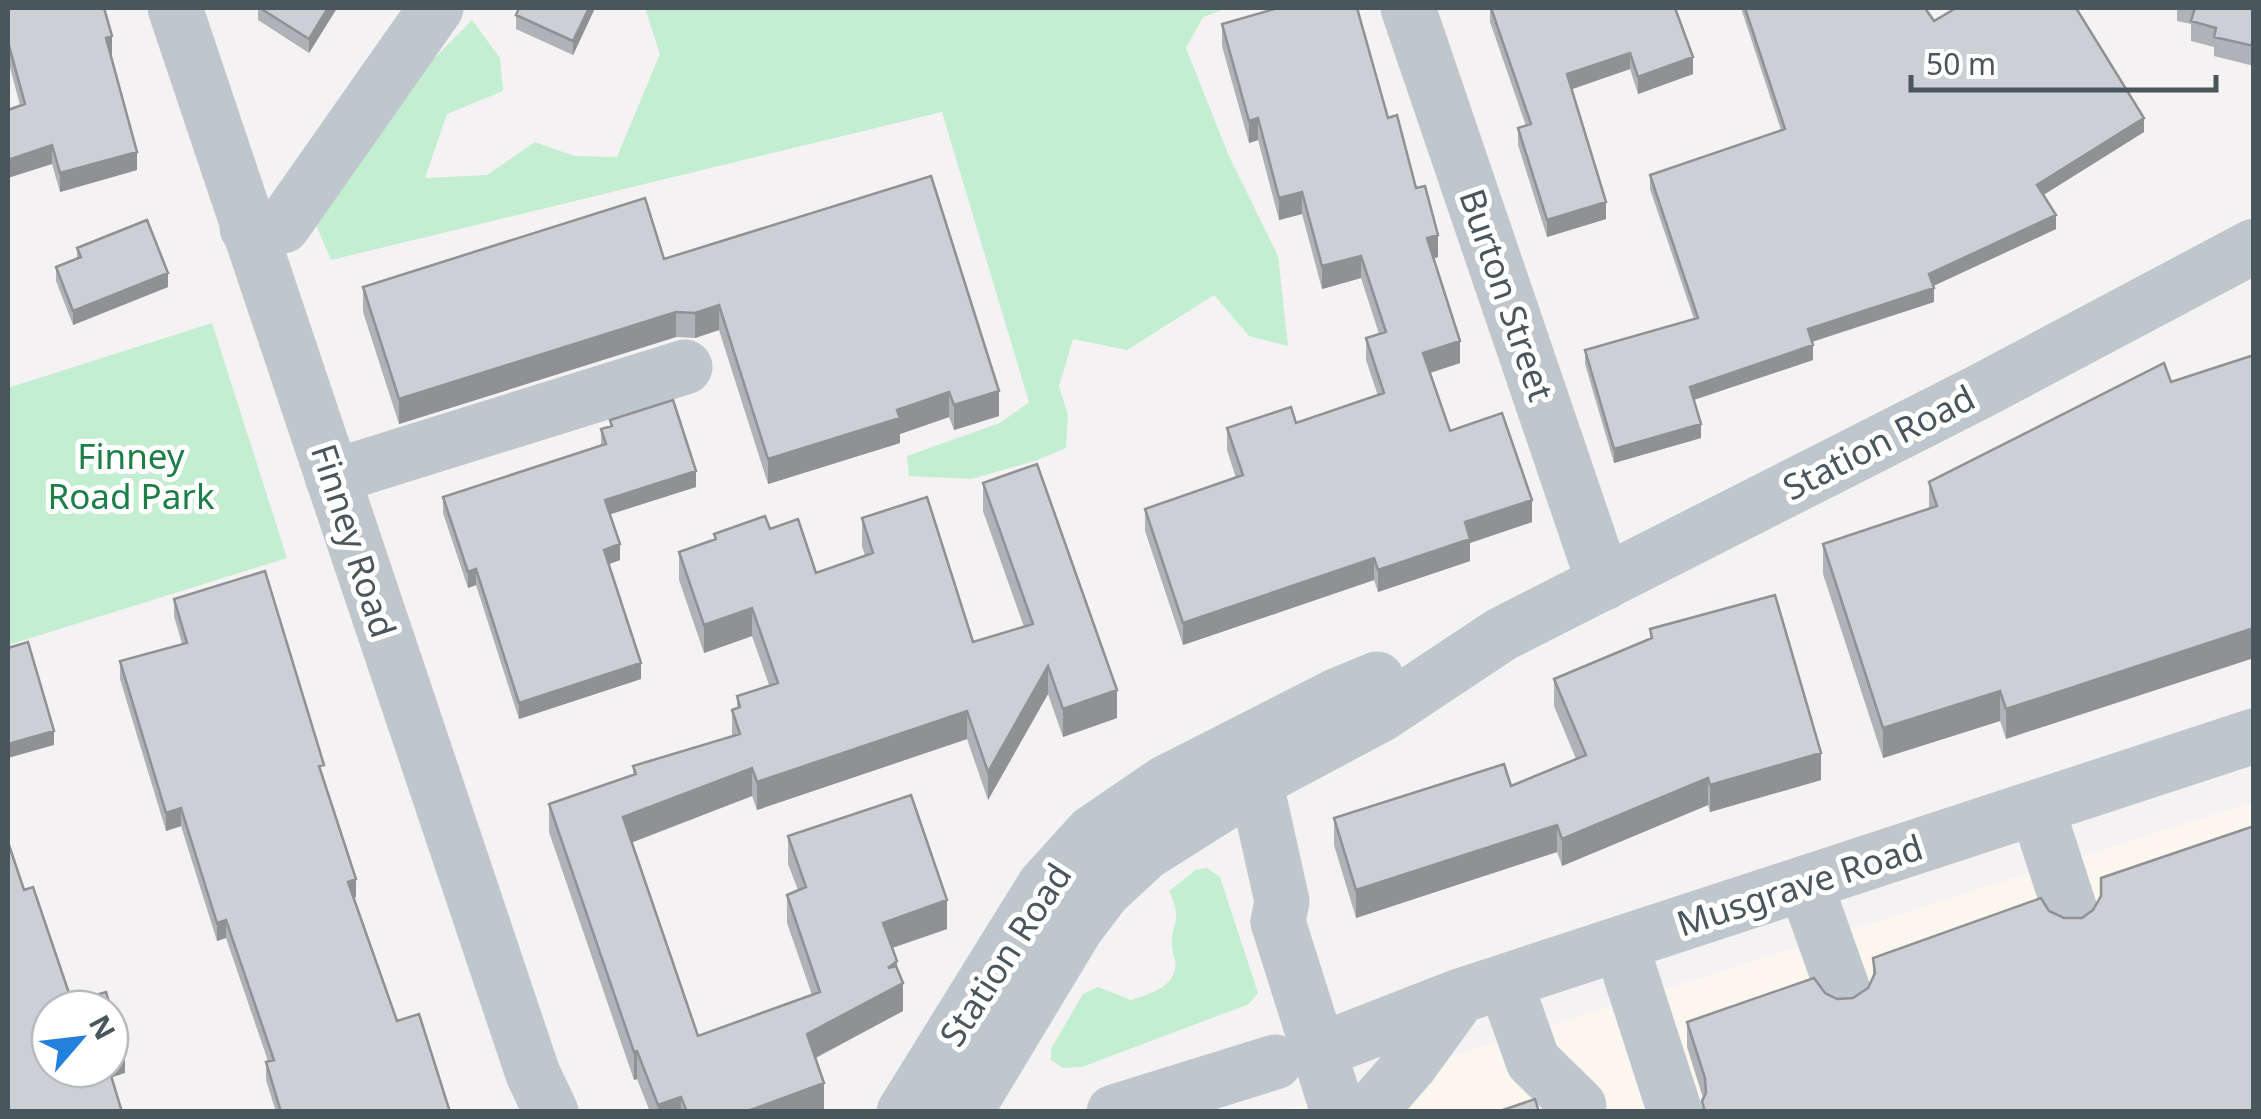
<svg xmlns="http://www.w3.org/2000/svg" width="2261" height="1119" font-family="'Noto Sans',sans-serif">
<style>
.commercial{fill:#fcf7ee}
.green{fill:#c4eed1}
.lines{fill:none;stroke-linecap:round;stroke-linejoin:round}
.minor{stroke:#bec7cd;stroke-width:55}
.minor-bridge{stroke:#bec7cd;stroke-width:55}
.wall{fill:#afb2b6}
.shaded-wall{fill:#8f9194}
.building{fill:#cccfd4;stroke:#8f9194;stroke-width:2.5}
.labels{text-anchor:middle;stroke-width:10;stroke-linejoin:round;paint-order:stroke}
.street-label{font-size:35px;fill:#4a565e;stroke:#fff}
.park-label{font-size:35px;fill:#1d7e47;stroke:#fff}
</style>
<rect width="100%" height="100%" fill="#f4f2f2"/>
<path class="commercial" d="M2253,802V1111H1281Z"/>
<path class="green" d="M645,8H1227L1203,17L1186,48L1228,154L1278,256L1288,346L1249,336L1214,295L1127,350L1073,339L1059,386L1068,415L1066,448L1035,461L971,479L909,476L907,456L1000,423L1029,402L942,112L331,260L310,211L401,92L472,20L500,58L503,91L447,114L425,178L487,175L535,142L574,156L617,157L660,54Z
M212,323L287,558L8,645V388Z
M1207,868L1220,877L1258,993L1249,1004L1082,1067L1063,1068L1051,1060V1049L1083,994L1098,987L1131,1000C1147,995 1172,988 1175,969C1177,961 1172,954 1172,945C1171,920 1184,923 1169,891L1196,870Z"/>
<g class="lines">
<path class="minor" d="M175,8L533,1074L551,1112
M1408,8L1604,583
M247,228L283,226L436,8
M332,477L685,367
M1248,749L1282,901L1278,922
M2037,808L2071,913
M1805,883L1844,993
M1621,945L1675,1112
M1505,982L1533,1061L1579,1106
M1347,1040L1460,996L2254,736
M904,1112L1044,886L1092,833L1165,783L1336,696L1377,679
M965,1112L1076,928L1104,891L1145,853L1273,772L1380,715L1502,634L1981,391L2254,246
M1114,1112L1275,1062
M1369,1112L1410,1065L1460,996"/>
<path class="minor-bridge" d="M1278,922L1338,1112"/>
</g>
<path class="wall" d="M8,8L112,55H110L137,170L60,192L52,164L20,105L8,60Z
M258,8H337L309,53L258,20Z
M595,8L573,55L516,29V15Z
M1490,8H1675L1693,74L1638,94L1630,69L1571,89L1606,219L1547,237L1518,145V128L1526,126L1490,22Z
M1741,8H1842L1934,21L2144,132L2043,195L2056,229L1933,286L1934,302L1812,342L1813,360L1694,400L1701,438L1614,463L1585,364V350L1694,319L1650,189V175L1781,130Z
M2177,8H2254V66L2214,56V47L2191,41V24L2177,21Z
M1222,24L1388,118L1416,188L1438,257L1433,259L1460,363L1430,373L1450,431L1532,522L1470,543V561L1378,592L1374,580L1183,645L1145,531V509L1236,478L1227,450V428L1296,423L1378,396L1366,360V338L1379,334L1361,278L1322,289L1302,214L1279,220L1258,140L1249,143L1222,46Z
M77,248L168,287L73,325L56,281V267L77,259Z
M664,259L999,416L954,430L949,417L900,434V443L768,484L719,330L695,338L676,337L399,424L363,312V287Z
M2164,363L2006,739L2000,721L1883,758L1823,574V544L1929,509V482Z
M610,420L696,487L610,514L620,560L609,564L641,679L519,719L476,585L468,588L443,513V497L601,445V429L610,426Z
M983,483L1117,718L1063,737L1048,694L988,800L967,739L757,810L752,796L631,842L698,1036L812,995L787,923V895L798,890L788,864V836L947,929L892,948L903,1011L816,1058L824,1111L650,1112L637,1079L634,1080L549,832V804L633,775V766L732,736V710L737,708V696L769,685L752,636L704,653L679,580V552L714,540V534L770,529L816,573L865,556L862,546V518L973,642L1024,627L983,511Z
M174,599L324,781L356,897L354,898L397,1021L450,1112H276L266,1080V1062L268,1061L226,938L217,941L181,826L166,831L120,679V661L182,644L174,616Z
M1650,629L1821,780L1710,812L1708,805L1562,866L1557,852L1356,918L1334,845V818L1511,786L1576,759L1554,706V679L1650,639Z
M2049,911L2064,918H2082L2254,1112H1702L1703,1098L1687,1047V1022L1825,993L1837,999L1853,998L1868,988L1873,976V958Z"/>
<path class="shaded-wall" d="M328,8H337L309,53V39Z
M589,8H595L573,55V41Z
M112,36V55L106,57V38Z
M1630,53V69L1567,91V74Z
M1693,57V74L1638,94V77Z
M1258,118V140L1249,143V121Z
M2144,118V132L2037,199V185Z
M52,145V164L8,178V160Z
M137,152V170L60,192V173Z
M1302,192V214L1279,220V198Z
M1606,202V219L1547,237V220Z
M2056,215V229L1929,288V274Z
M1438,235V257L1427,260V238Z
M1361,256V278L1322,289V266Z
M168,273V287L73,325V311Z
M1934,288V302L1808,343V329Z
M719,305V330L695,338V313Z
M676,312V337L399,424V399Z
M1460,341V363L1423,375V353Z
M1813,345V360L1690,401V387Z
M999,391V416L954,430V405Z
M949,392V417L900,434V443L768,484V459L897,410Z
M1701,424V438L1614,463V449Z
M696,471V487L605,516V500Z
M1532,500V522L1470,543V561L1378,592V570L1465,522Z
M620,544V560L604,566V550Z
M1374,558V580L1183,645V623Z
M476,569V585L468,588V572Z
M752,608V636L704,653V625Z
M2254,616V658L2006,739V709Z
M641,663V679L519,719V703Z
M1048,666V694L988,800V772Z
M1117,690V718L1063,737V709Z
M2000,691V721L1883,758V728Z
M967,711V739L757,810V782Z
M54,731V745L8,758V744Z
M1821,753V780L1710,812V785Z
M752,768V796L623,846V817Z
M1708,778V805L1562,866V839Z
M181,808V826L166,831V813Z
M1557,825V852L1356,918V890Z
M356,879V897L348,899V882Z
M947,900V929L883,951V923Z
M226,920V938L217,941V923Z
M897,961V987L903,983V1011L807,1062V1034Z
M637,1051V1079L634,1080V1052Z
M125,1054V1073L107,1079L110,1069V1059Z
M824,1083V1111L822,1112H745Z
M681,1097V1112H658V1105Z"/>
<path class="building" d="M8,8H104L112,36L106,38L137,152L60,173L52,145L8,160V110L25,104L8,42Z
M260,8H328L309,39Z
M519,8H589L573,41L516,15Z
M1278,8H1357L1388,118L1397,115L1416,188L1425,186L1438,235L1427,238L1460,341L1423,353L1450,431L1502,413L1532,500L1465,522L1470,539L1378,570L1374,558L1183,623L1145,509L1243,475L1227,428L1291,407L1296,423L1384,393L1366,338L1386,332L1361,256L1322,266L1302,192L1279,198L1258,118L1249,121L1222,24Z
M1491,8H1675L1693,57L1638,77L1630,53L1567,74L1606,202L1547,220L1518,128L1531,124Z
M1745,8H1925L1934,21L1956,8H2076L2144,118L2037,185L2056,215L1929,274L1934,288L1808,329L1813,345L1690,387L1701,424L1614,449L1585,350L1698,318L1650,175L1785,129Z
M2195,8H2254V46L2214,37L2216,28L2191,21Z
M931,176L999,391L954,405L949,392L897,410L900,418L768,459L719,305L695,313L676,312L399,399L363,287L645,198L664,259Z
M147,220L168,273L73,311L56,267L81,257L77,248Z
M2254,355V628L2006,709L2000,691L1883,728L1823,544L1937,506L1929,482L2164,363L2171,382Z
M673,400L696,471L605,500L620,544L604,550L641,663L519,703L476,569L468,572L443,497L606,444L601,429L612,426L610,420Z
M1037,464L1117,690L1063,709L1048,666L988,772L967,711L757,782L752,768L623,817L698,1036L820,992L787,895L806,887L788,836L911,795L947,900L883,923L897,961L888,968L896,966L903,983L807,1034L824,1083L745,1112H687L681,1097L658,1105L637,1051L634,1052L549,804L636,774L633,766L740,734L732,710L740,707L737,696L778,683L752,608L704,625L679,552L716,539L714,534L765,516L770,529L798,519L816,573L873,553L862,518L927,497L973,642L1033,624L983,483Z
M265,571L324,765L319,766L356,879L348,882L397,1021L419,1014L450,1112H281L266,1062L274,1060L226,920L217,923L181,808L166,813L120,661L187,643L174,599Z
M1775,595L1821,753L1710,785L1708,778L1562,839L1557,825L1356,890L1334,818L1504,764L1511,786L1586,755L1554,679L1652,638L1650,629Z
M28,642L54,731L8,744V648Z
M2254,826V1112H1705L1702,1101L1706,1093L1705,1078L1687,1022L1814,978L1825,993L1837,999L1853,998L1868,988L1875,973L1873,958L2041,898L2049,911L2064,918H2082L2093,910L2101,896V878Z
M8,842L24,890L33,887L72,1002L106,992L125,1054L110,1059V1009H50V1069H109L122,1112H8Z
M1535,1099L1539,1112H1497Z"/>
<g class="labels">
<g class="street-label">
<text transform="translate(1506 295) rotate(71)" y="12">Burton Street</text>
<text transform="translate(1879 443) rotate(-27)" y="12">Station Road</text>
<text transform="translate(353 541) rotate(72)" y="12">Finney Road</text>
<text transform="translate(1800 886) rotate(-18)" y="12">Musgrave Road</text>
<text transform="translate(1006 955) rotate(-57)" y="12">Station Road</text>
</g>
<g class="park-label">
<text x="131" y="469">Finney<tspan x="131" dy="40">Road Park</tspan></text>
</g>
</g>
<rect width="2261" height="1119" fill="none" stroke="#4a565e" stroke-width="20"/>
<g transform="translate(80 1039) rotate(62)"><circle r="48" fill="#ffffff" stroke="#b7bbbf" stroke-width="2.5"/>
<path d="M0-8L18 38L0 25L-18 38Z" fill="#2380dc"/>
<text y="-15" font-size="28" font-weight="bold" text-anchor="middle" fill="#4a565e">N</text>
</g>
<path d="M1911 75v15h305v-15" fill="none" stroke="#4a565e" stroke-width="5"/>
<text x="1926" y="75" font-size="30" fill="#4a565e" stroke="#ffffff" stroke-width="8" paint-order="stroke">50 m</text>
</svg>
